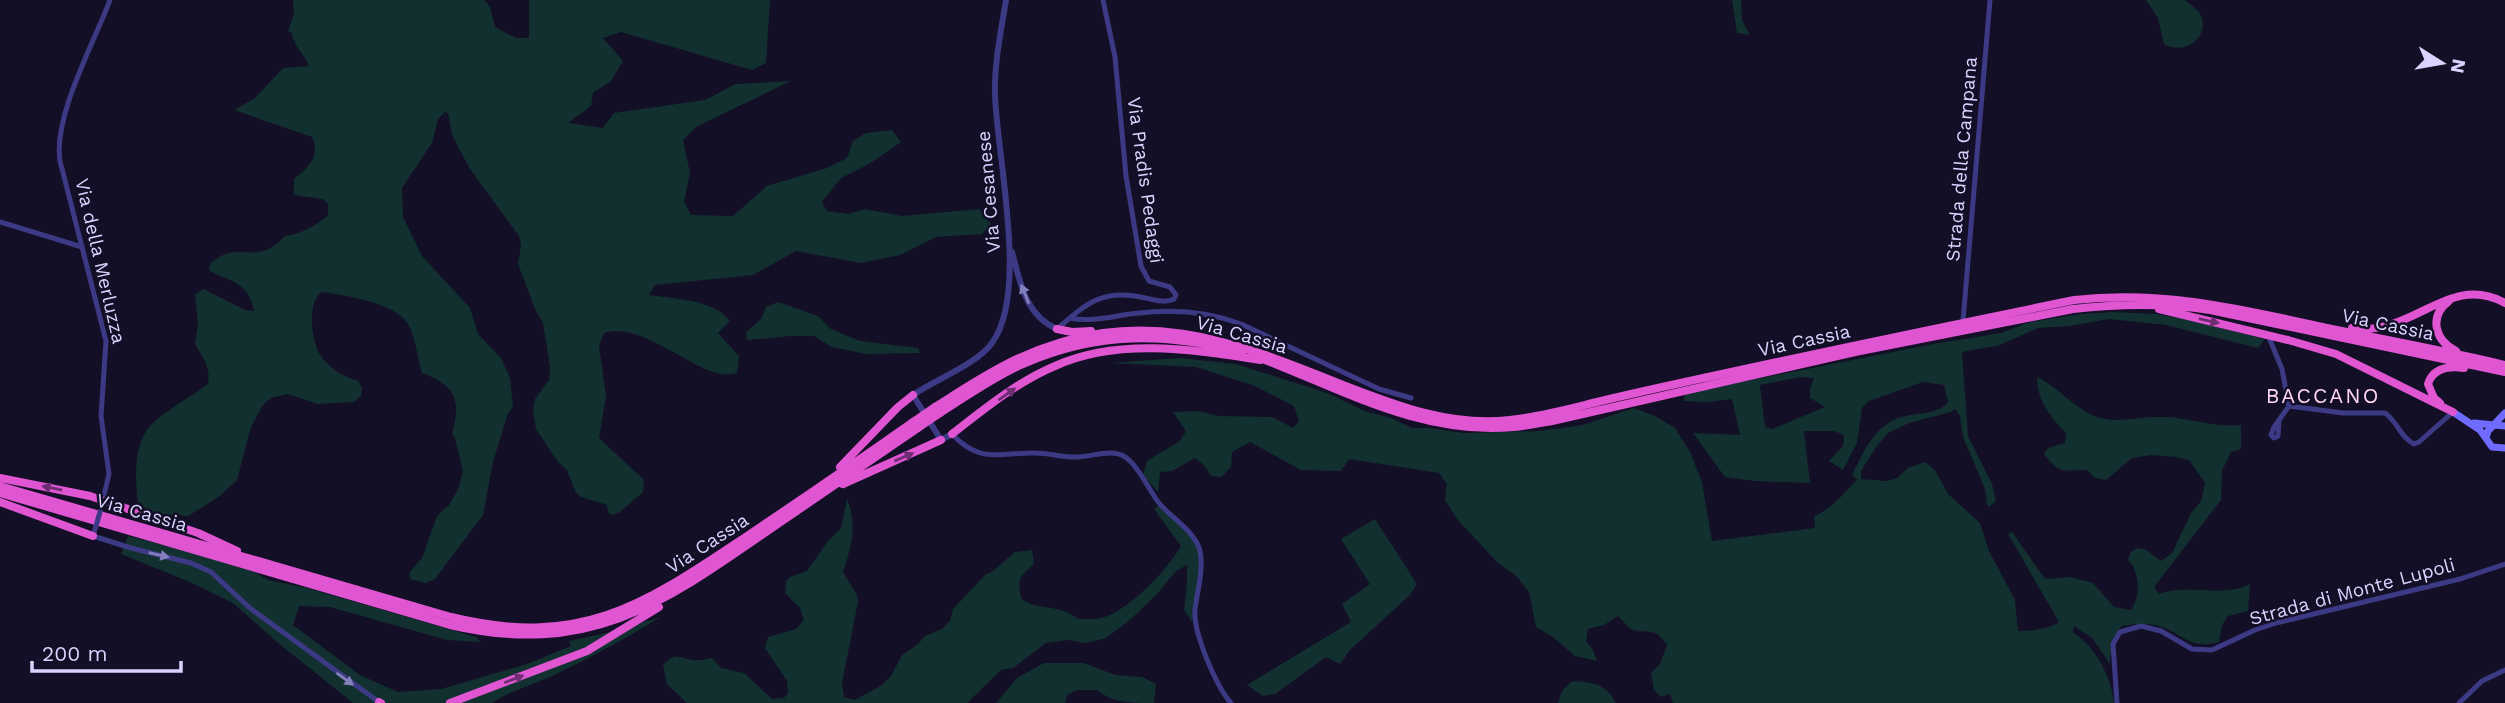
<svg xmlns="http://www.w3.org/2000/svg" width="2505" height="703" font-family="'Work Sans',sans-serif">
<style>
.green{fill:#12302f;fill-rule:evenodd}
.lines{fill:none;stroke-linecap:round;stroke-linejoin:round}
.minor{stroke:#3d3a85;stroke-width:5}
.tertiary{stroke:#3d3a85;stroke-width:6}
.secondary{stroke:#6f6bff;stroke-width:7}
.trunk{stroke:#e055d1;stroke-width:8}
.minor-bridge{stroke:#3d3a85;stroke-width:5}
.trunk-bridge{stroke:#e055d1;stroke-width:8}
.oneway{fill:#837fbc}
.oneway2{fill:#6f2e73}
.labels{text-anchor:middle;stroke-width:5;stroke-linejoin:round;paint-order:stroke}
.street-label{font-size:19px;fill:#d9d4ff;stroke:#130f26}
.neighbourhood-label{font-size:21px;letter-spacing:2px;fill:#ffd6f0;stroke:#130f26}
</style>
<rect width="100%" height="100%" fill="#130f26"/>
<path class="green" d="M293,0H485L490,7L495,27L516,38H529V0H770L766,63L752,70L621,32L603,38L623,61L611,81L593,93L591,106L568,123L603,128L614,113L705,100L736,84L791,81L696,127L683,140L690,173L684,202L691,215L733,216L767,186L827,168L847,158L853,141L866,133L892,130L901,142L869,164L841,178L822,202L827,211L848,214L865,209L902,216L979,209L991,224L982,234L936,237L900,255L861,263L796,251L753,275L655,285L649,295C674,299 714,299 730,321L718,333L739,356L737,373C732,374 725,375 720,374C686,366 638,321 604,333L599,346L606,396L599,438L644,480L643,492L620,512L612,515L608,512L607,505L581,497L576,493L567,470L558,462L536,429L533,410L535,399L549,380L550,367L543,323L535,309L518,264L521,245L519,236L470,169L452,135L448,113L445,112L438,119L432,143L402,188L403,217L422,256L470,308L478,334L501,358L510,378L513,407L508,413L493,462L483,515L435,579L425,583L410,579L409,573L422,558L437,516L449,505L458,489L463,471L455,438L452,434C461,401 457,386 422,373C417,357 416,338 408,324C396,303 344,295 321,292C307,304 311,342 321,356C330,369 344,377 358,381L362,388L361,396L354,402L318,404L288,394L271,398L263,405L251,427L237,480L220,496L188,516L152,513L138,503C135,478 133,442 153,423C169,408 191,397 208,384C211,367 203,358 195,344L198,324L195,295L203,289L245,310L254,311C249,283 234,283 212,272L209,270L210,264C239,237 255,269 285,236C296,236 320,224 328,215V204L322,199L294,195V179C308,168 321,155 312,137L234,110L255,98L283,68L309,66C304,54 293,45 292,33L288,31L294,14Z
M1732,0H1741L1742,20L1750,35L1737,33Z
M2146,0H2185C2189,4 2196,8 2199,12C2213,34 2186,57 2164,44L2158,18Z
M778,302L818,316L831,329L860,341L918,348L920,353L866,354L832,347L814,336H791L747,340L746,332L761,319L766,307Z
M2114,312L2156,314L2185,319L2265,339L2258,348L2166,325L2109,319L2070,326L2038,328L2000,345L1962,352L1968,436L1992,484L1996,501L1989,507L1987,504L1985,489L1963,437L1960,416L1955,409L1951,412L1909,423L1888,433L1877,446L1861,471V479L1887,481L1897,478L1908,468L1925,462L1935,470L1948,494L1980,523L1989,551L2015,600L2018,631C2030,631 2050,629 2059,622L2008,534L2012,532L2045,579L2070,577L2093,583L2114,607L2131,610C2141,597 2140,571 2128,560L2131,552L2138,548L2146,550L2161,561L2172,553L2191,513L2201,501L2205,483L2189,460L2176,457L2151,455L2132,458L2106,480L2095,478L2087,470C2063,470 2060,475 2044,454L2048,448L2065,443L2066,433C2050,417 2037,400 2037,377C2059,387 2077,412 2101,418C2119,423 2142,416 2161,417C2188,417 2214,428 2241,425V449L2231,452L2222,471L2221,500L2154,587L2159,594C2190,582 2220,599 2250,584L2248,611L2228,616L2222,625L2219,642C2194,649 2187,639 2167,629C2152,622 2138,624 2122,626C2111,638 2111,648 2110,664L2092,638L2074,626L2073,632C2096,648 2111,675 2114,703H1673L1670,694L1661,697L1654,690L1651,673L1660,664L1667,645C1653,624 1647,636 1631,629C1627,626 1622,620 1618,616L1604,625L1588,629L1586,641L1593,650L1597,661L1575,656L1553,637L1536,627L1529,592L1516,576L1497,562L1457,519L1445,500L1447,484L1439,473L1349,459L1341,471L1301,470L1250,442L1232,452L1231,467L1221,477L1211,476L1205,466L1195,458L1172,471L1160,472L1158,492L1143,475L1147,461L1180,441L1186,431L1173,412L1198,411L1218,416L1272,417L1293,428L1299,421L1294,406L1255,386L1196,367L1110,363L1179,358L1236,364L1327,393L1367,412L1391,418L1412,428H1429L1463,433L1540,431L1583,425L1634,408L1655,416L1675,428L1690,452L1702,482L1712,541L1815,528L1814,517C1831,508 1845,494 1857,479L1852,475C1863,454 1872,429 1896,419C1912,412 1937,416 1948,402L1944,385L1923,382L1869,401L1862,408L1857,443L1843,470L1829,461L1843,446L1844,435L1834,431H1804L1810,483L1755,481L1725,477L1693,433L1740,435L1732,399L1707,402L1683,401L1686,393L1933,344L2001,333L2030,322L2081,314ZM1800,377L1814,378L1810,389V398L1825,407L1772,429L1765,427L1760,385Z
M847,499C858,524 851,548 843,572L857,595L858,602L842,683L844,697L855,700L882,685L891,676L902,655L917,645L925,636L942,629L950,621L953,609L986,574L992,572L1015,552L1032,550L1034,564C1024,573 1017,577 1020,592C1021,597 1020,598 1025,601C1040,611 1058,603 1078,619C1087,619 1097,620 1105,617C1131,608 1168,569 1181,546L1154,509L1158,506C1170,516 1184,527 1194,541C1206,559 1194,601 1192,622L1184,610L1187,583V565L1176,571L1157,594L1130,620L1106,638L1086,643L1068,640L1046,643L1013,668L1001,670L967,703H687L667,684L663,665C678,650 678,659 695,660C700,661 707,659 712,658L721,668L744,673L772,699L784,698L788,693L787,681L765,648L768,637L796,629L804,620L800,608L785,593L786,581L790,577L807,571L828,541L841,528Z
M1375,519L1417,584L1410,595L1350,650L1340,664L1326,657L1275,694L1263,696L1247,685L1351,622L1342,604L1370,584L1341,539Z
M128,536L242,565L268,580L307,588L476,637L481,642L447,640L330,607L299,606L293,625L360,675L398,692L441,689L527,664L571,646L569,641L610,632L661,617C626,638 592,657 556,674C534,685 512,690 492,703H353L277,642L233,603L190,582L121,554Z
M1044,663H1084L1115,675L1142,677L1156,684L1154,703C1131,703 1113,703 1097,690H1077L1067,695L1065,703H996L1017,678Z
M1572,681C1593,682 1606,684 1616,703H1558L1562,691Z"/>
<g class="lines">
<path class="minor" d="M0,222L82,247
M1070,318C1093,323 1115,315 1139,313C1173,309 1209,312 1241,324L1379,389L1411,398
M1963,321L1990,0
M1057,329C1086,304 1101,289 1141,297C1152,299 1164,304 1174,299L1176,295L1170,287L1149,281L1141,266L1126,176L1115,57L1103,0
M2268,335L2282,369L2289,406L2343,413H2385C2397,421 2401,438 2414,444L2419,442L2453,412
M2279,421L2278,436L2274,438L2271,435L2274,427L2289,406
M952,434C981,465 1000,452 1036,453C1050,453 1063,458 1078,457C1095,456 1116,447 1129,460C1141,471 1149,490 1159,503C1171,518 1196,532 1200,551C1204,569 1197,592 1195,610C1193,632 1216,686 1231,703
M100,512L109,474L101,416L106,341L60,161C53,116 94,43 110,0
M96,526L93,536L131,548L191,563L211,572L251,609L379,702
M2117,703L2113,644L2120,632L2141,626L2161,631L2192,649L2212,650L2255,630L2276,623L2460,579L2505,564
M2459,703L2482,681L2505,670"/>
<path class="tertiary" d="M1012,252C1020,282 1025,315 1057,329
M952,434L941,440L913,395C936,379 976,365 992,343C1029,293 997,157 995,95C994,64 1001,31 1006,0"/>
<path class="secondary" d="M2453,412L2480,430L2492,447L2505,448
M2474,423L2505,426
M2486,438L2488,431L2505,413"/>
<path class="trunk" d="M2449,301C2429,316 2434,340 2456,351
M2159,309L2288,340L2336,354L2453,412
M2352,328C2414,337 2448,272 2505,303
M1057,329L1072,332L1091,331
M1255,356C1340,388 1421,436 1514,427C1527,426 1539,423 1552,421L1855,352L2073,309C2119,304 2164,303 2210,310L2505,372
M2440,403L2434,398L2428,384C2433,368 2449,366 2464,368
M935,407C962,390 989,372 1017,359C1138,303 1229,339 1343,385C1397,406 1451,427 1510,420C1540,417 1569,409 1597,402C1634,393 1671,385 1708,377C1830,350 1952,325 2074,300C2163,290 2241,309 2327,328C2387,340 2446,351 2505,365
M940,413C967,396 993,377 1023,364C1098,331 1165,333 1243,352
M952,434C984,409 1017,382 1055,366C1119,337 1194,350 1261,360
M840,467L898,407L913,395
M0,478L90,496L198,533L237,551
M843,484L941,440
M0,486L451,617C583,649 645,604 750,534C805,497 859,460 913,422
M0,493L450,625C588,657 661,605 769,530C818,496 868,462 918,428
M0,502L93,536
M379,702L381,703
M450,703L587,651L659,607"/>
<path class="minor-bridge" d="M96,526L100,512"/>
<path class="trunk-bridge" d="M913,422L935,407
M918,428L940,413"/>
</g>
<defs><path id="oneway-solid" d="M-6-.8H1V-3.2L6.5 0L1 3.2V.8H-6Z" transform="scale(1.75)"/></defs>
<g class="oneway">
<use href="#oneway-solid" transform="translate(1025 294) rotate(-112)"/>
<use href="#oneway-solid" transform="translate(159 555) rotate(13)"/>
<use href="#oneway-solid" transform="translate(345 679) rotate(36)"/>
</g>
<g class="oneway2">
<use href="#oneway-solid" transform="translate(2209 321) rotate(13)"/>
<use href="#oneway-solid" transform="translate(1007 394) rotate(-35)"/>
<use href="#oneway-solid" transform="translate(904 457) rotate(-23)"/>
<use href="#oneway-solid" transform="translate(52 488) rotate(-168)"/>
<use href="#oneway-solid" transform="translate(514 679) rotate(-21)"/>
</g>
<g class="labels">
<g class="street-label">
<text transform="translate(1961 159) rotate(-85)" y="7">Strada della Campana</text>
<text transform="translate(1146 180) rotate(82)" y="7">Via Pradis Pedaggi</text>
<text transform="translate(988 192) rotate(-95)" y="7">Via Cesanese</text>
<text transform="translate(101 261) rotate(77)" y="7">Via della Merluzza</text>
<text transform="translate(2388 324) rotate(12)" y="7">Via Cassia</text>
<text transform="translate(1242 334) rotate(16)" y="7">Via Cassia</text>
<text transform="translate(1804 340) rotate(-12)" y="7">Via Cassia</text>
<text transform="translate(142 512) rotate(16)" y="7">Via Cassia</text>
<text transform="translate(707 543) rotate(-33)" y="7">Via Cassia</text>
<text transform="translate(2352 591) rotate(-15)" y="7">Strada di Monte Lupoli</text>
</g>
<g class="neighbourhood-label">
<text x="2323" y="403">BACCANO</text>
</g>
</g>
<g transform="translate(2442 63) rotate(101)" stroke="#130f26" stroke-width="5" paint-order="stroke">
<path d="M0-5L12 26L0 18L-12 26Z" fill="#d9d4ff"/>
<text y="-10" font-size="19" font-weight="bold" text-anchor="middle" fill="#d9d4ff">N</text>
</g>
<path d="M32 661v10h149v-10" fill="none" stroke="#d9d4ff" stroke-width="3.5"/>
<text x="42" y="661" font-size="21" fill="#d9d4ff" stroke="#130f26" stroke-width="5" paint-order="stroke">200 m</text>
</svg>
